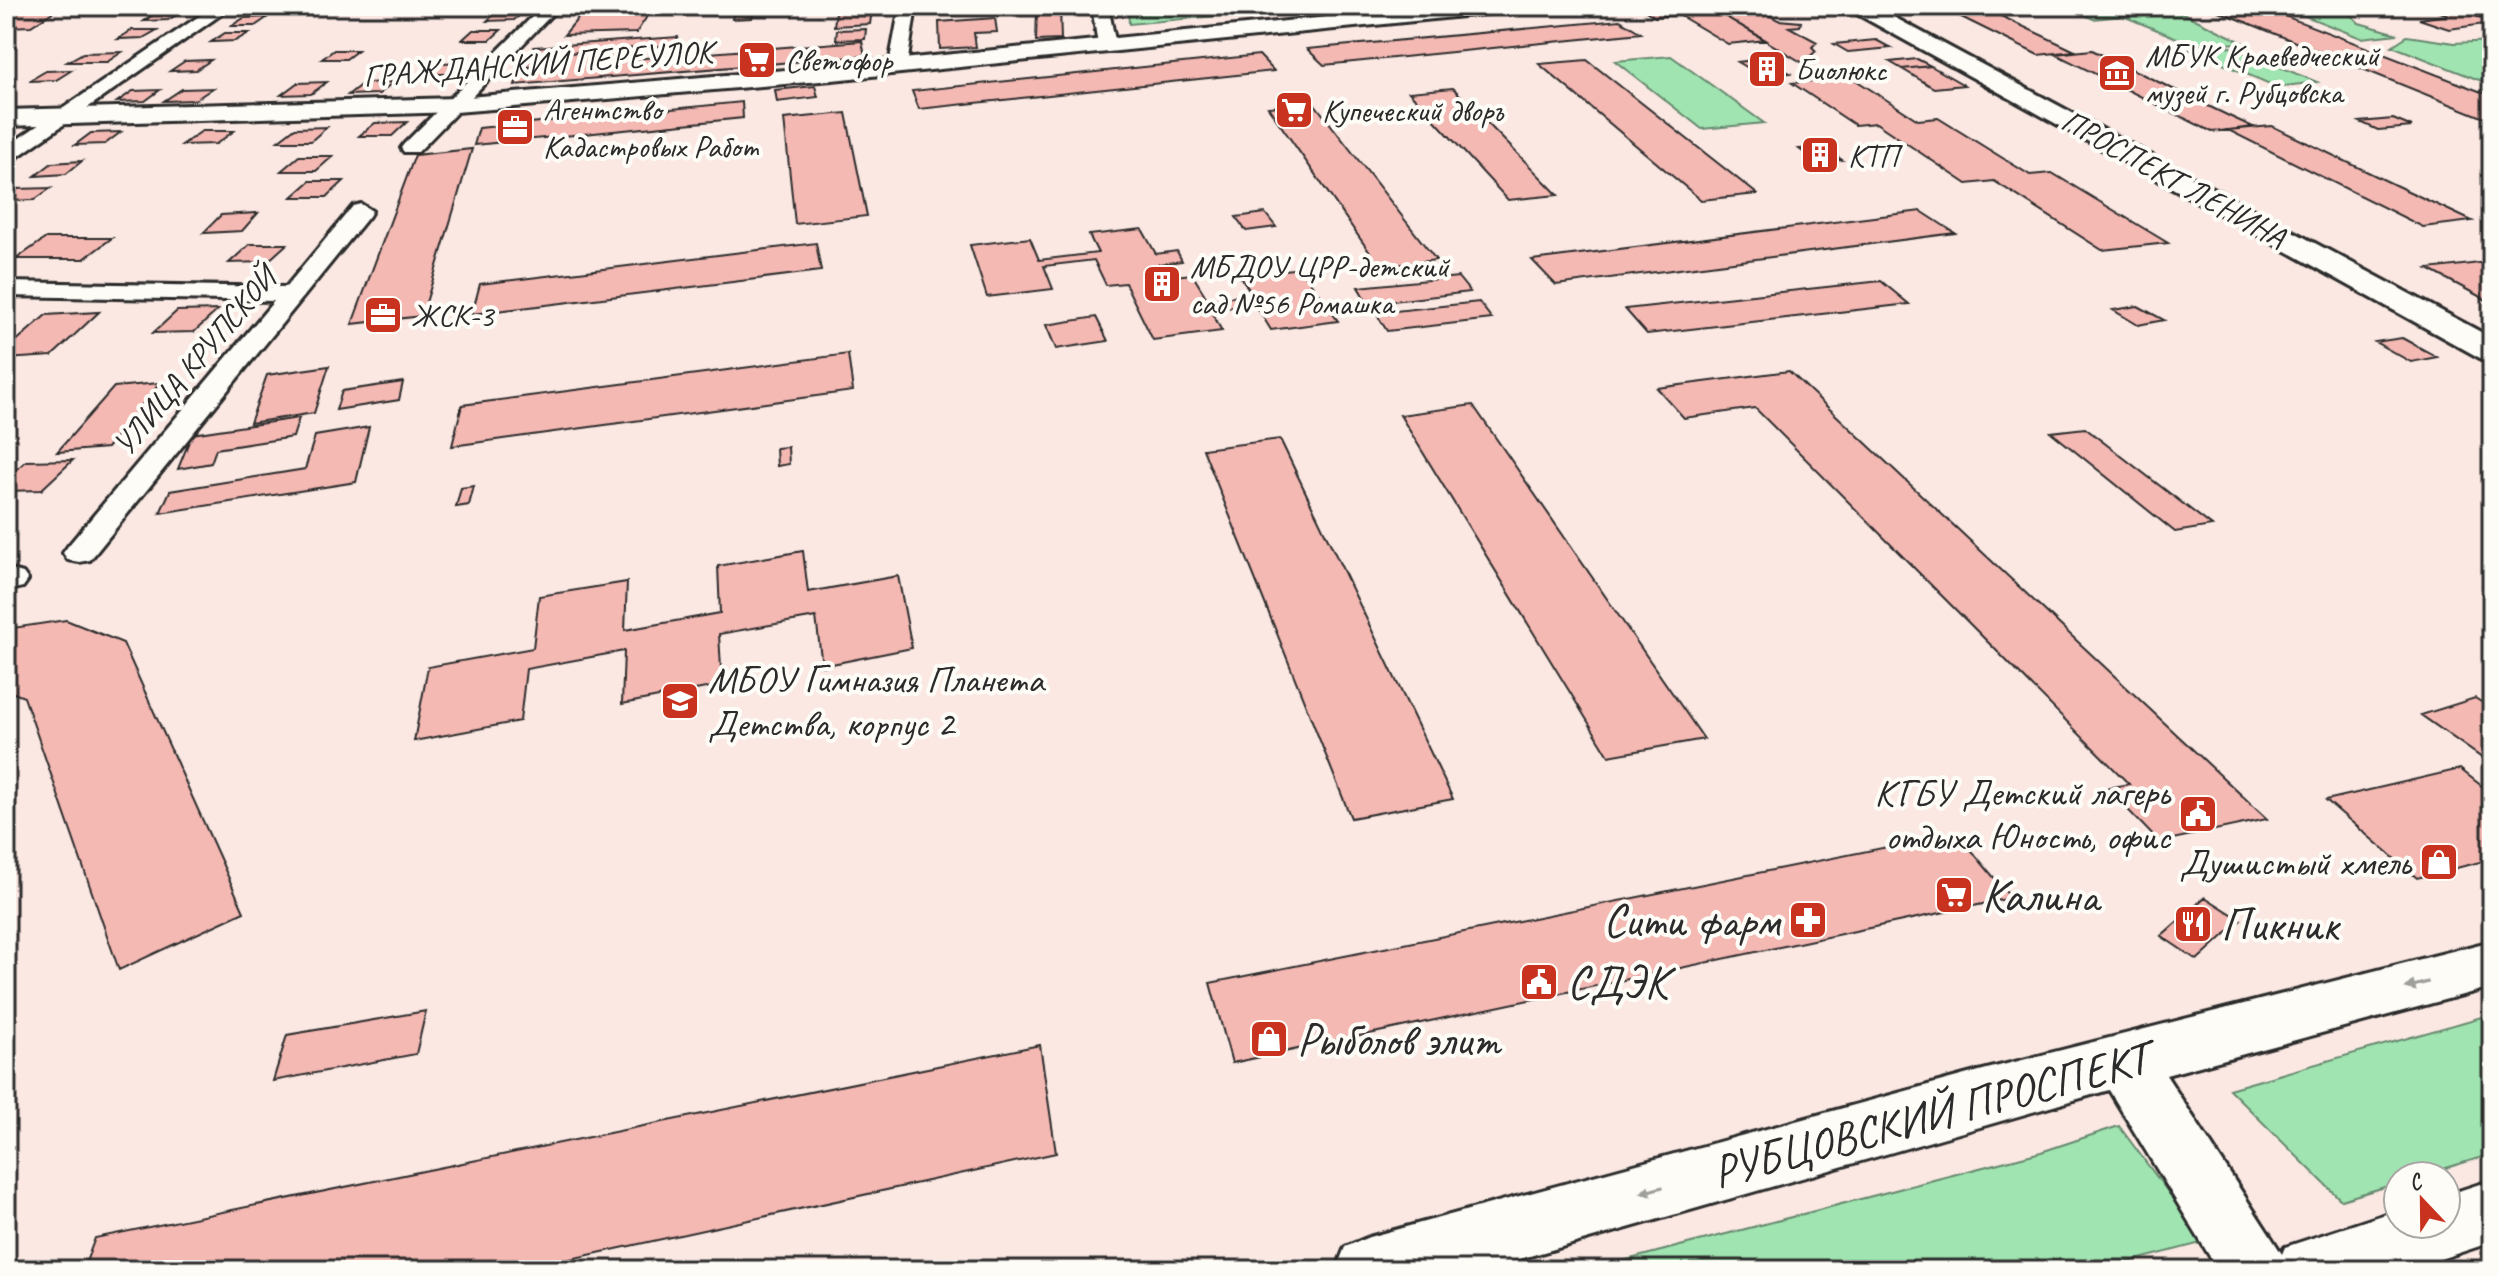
<svg xmlns="http://www.w3.org/2000/svg" width="2498" height="1276" font-family="Caveat,sans-serif">
<style>
.green{fill:#a0e5b1;stroke:#66886e;stroke-width:2}
.building{fill:#f5b9b4;stroke:#2b2b2b;stroke-width:2}
.lines{fill:none;stroke-linecap:round;stroke-linejoin:round}
.street-casing{stroke:#2b2b2b;stroke-width:6}
.secondary-casing{stroke:#2b2b2b;stroke-width:6}
.street{fill:#fdfcf7;fill-rule:evenodd}
.secondary{fill:#fdfcf7;fill-rule:evenodd}
.oneway{fill:#9e9e9b}
.labels{text-anchor:middle;stroke-width:8;stroke-linejoin:round;paint-order:stroke}
.far-poi-label{font-size:32px;fill:#2b2b2b;stroke:#fdfcf7;text-anchor:start}
.far-street-label{font-size:32px;fill:#2b2b2b;stroke:#fdfcf7}
.poi-label{font-size:38px;fill:#2b2b2b;stroke:#fdfcf7;text-anchor:end}
.near-poi-label{font-size:46px;fill:#2b2b2b;stroke:#fdfcf7;text-anchor:start}
.near-street-label{font-size:46px;fill:#2b2b2b;stroke:#fdfcf7}
</style>
<rect width="100%" height="100%" fill="#fbe8e3"/>
<filter id="ink" filterUnits="userSpaceOnUse"><feTurbulence type="fractalNoise" baseFrequency=".0125" numOctaves="2"/><feDisplacementMap in="SourceGraphic" scale="16" xChannelSelector="R" yChannelSelector="G"/><feConvolveMatrix kernelMatrix="1 2 1 2 8 2 1 2 1" color-interpolation-filters="sRGB"/></filter>
<g filter="url(#ink)">
<path class="green" d="M1128,6H1326L1129,24Z
M2132,6H2168L2244,43L2194,45L2123,16L2093,19L2079,12Z
M2280,6H2342L2359,23L2398,34L2361,38Z
M2407,36L2454,43L2492,41V85L2392,46Z
M2228,46L2317,82L2277,87L2190,50Z
M1671,56L1764,123L1702,129L1615,61Z
M2492,1014V1154L2420,1176H2398V1183L2341,1200L2229,1089Z
M2119,1126L2205,1242L2098,1270H1588L2041,1152Z"/>
<path class="building" d="M22,6H62L31,26L6,27V16Z
M588,6H654L636,33L564,35Z
M951,6H1060L1061,40L1036,41L1037,9L950,12Z
M1679,6H1729L1764,12L1778,20L1801,22L1800,26L1789,27L1817,42L1812,47L1816,51L1803,63L1716,11L1655,17L1643,9Z
M1939,6H1980L2075,51L2038,55Z
M2206,6H2259L2492,96V121Z
M2421,6H2459L2474,11L2464,12L2484,19L2492,18V23L2449,29L2419,19L2449,15Z
M734,10H754L752,18L732,19Z
M872,10L870,24L834,26L836,12Z
M498,11H525L514,20L487,21Z
M1716,11L1766,40L1728,44L1679,15Z
M157,12H181L168,20L144,21Z
M268,17L255,26H231L244,18Z
M995,18L997,32L974,33L976,47L940,49L939,22Z
M1620,20L1641,33L1324,65L1307,49Z
M866,29L865,39L836,40L837,30Z
M132,30H157L143,38L118,39Z
M473,30H501L490,40H462Z
M225,33H249L235,41L211,42Z
M678,37L677,45L553,54L549,65L526,67L534,47Z
M1876,40L1891,48L1848,52L1834,44Z
M862,41L865,56L515,85L521,68L551,66L555,54L623,49L620,60Z
M334,50H358L346,59H322Z
M2092,50L2229,116L2253,127L2212,132L2055,54Z
M122,52L107,62H67L83,53Z
M1259,55L1274,71L919,109L912,91Z
M1763,59L1775,65L1790,73L1764,77L1738,62Z
M1917,59L1931,66L1902,69L1890,62Z
M211,60L196,70L170,71L185,61Z
M1587,60L1757,194L1701,200L1539,64Z
M468,62L455,74H426L439,63Z
M1931,66L1964,85L1934,88L1902,69Z
M72,70L56,80L29,81L46,71Z
M1851,77L1918,120L1938,118L2030,175L2052,173L2168,243L2102,250L1994,181L1967,184L1876,123L1855,125L1792,83Z
M327,82L311,94L281,95L297,83Z
M393,82L379,94L348,95L363,83Z
M815,86L818,97L777,102L775,90Z
M213,88L195,100L164,101L182,89Z
M1453,88L1558,195L1508,200L1409,92Z
M160,90L145,101L117,102L133,91Z
M742,102L743,118L474,145L479,128Z
M1314,103L1436,260L1380,267L1268,107Z
M846,113L867,216L795,224L784,119Z
M2393,119L2412,127L2378,130L2360,122Z
M407,122L392,136H359L375,123Z
M2272,126L2395,185L2472,221L2423,227L2228,130Z
M327,127L311,141H278L295,128Z
M202,131H234L216,144L182,145Z
M121,132L105,144L75,145L91,133Z
M1824,147L1842,160L1817,162L1799,149Z
M472,149L422,316L352,324L415,155Z
M299,156H333L316,171H281Z
M82,161L66,174L35,176L52,163Z
M310,181H344L327,197H292Z
M51,188L34,200L6,201V195L15,189Z
M1921,211L1955,233L1556,285L1532,260Z
M258,213L242,231L203,233L221,215Z
M1265,213L1276,227L1246,231L1236,217Z
M1142,229L1156,254L1177,251L1182,261L1159,264L1166,277L1192,274L1208,300L1252,294L1240,276L1300,268L1338,321L1271,330L1255,304L1210,310L1222,331L1153,340L1125,283L1106,285L1094,260L1044,266L1053,289L987,297L970,245L1030,238L1039,260L1098,253L1089,235Z
M46,238H112L84,259H16Z
M816,243L821,271L472,314L480,284Z
M250,244H287L267,262L229,263Z
M2488,262L2492,264V303L2428,269Z
M1458,277L1470,292L1368,304L1358,287Z
M1881,281L1909,304L1647,334L1625,309Z
M1479,302L1492,319L1387,331L1376,313Z
M2138,306L2164,320L2138,325L2113,310Z
M218,310L194,332L153,333L177,311Z
M99,312L52,356L6,359V350L46,315Z
M1096,317L1108,341L1056,349L1046,325Z
M2402,338L2437,357L2411,362L2375,342Z
M848,354L853,391L452,446L462,405Z
M329,366L314,413L250,423L267,375Z
M1789,371L2267,819L2159,842L2107,788L2129,784L1755,408L1684,418L1657,388Z
M403,382L399,400L336,410L342,391Z
M160,383L107,448L57,452L114,387Z
M1473,405L1704,739L1609,756L1400,415Z
M299,418L293,437L216,449L211,463L178,469L192,434Z
M369,427L356,482L160,513L170,491L305,469L315,436Z
M2085,428L2212,526L2175,532L2051,432Z
M1280,439L1453,799L1351,818L1203,449Z
M788,447L789,464L777,466L776,448Z
M73,460L41,490L6,491V479L26,461Z
M474,486L469,505L456,507L461,488Z
M803,551L808,592L898,576L912,648L822,666L816,617L719,634L722,685L622,704L624,651L526,669L520,721L414,741L428,667L533,648L539,596L627,582L625,630L720,613L718,566Z
M66,620L123,643L244,912L119,970L24,697L6,690V629Z
M2475,698L2492,709V765L2421,715Z
M2460,769L2492,794V859L2417,878L2326,800Z
M1957,833L2011,898L1232,1063L1210,983Z
M2205,897L2241,920L2197,960L2161,936Z
M426,1011L416,1054L273,1081L287,1035Z
M1040,1045L1056,1153L520,1270H83L95,1238Z"/>
<g class="lines">
<defs>
<path id="street" d="M214,6H233L13,160L6,162V147Z
M543,6H560L418,152H404L401,148L404,144Z
M900,6H916L908,59L910,65L901,70L895,69L890,59Z
M1092,6H1108L1116,45L1113,49L1107,50L1098,45Z
M361,204L372,211L369,216L90,560L79,562L68,560L63,553L68,546L274,301L6,296V282L286,287L353,206Z
M12,570L23,573L28,580L23,587L6,591V571Z"/>
<path id="secondary" d="M1439,6H1514L1503,12L832,80L456,112L6,126V110L456,98L832,66Z
M1846,6H1873L2492,338V361L2480,358L1850,10Z
M2492,941V987L2166,1075L2282,1254L2285,1247L2398,1210V1224H2446V1195L2492,1180V1242L2407,1270H2218L2109,1090L1481,1270H1336L1345,1247L1369,1237L1983,1070Z"/>
</defs>
<use href="#street" class="street-casing"/>
<use href="#secondary" class="secondary-casing"/>
<use href="#street" class="street"/>
<use href="#secondary" class="secondary"/>
</g>
<defs><path id="oneway-solid" d="M-6-.8H1V-3.2L6.5 0L1 3.2V.8H-6Z" transform="scale(2)"/></defs>
<g class="oneway">
<use href="#oneway-solid" transform="translate(2417 985) rotate(165)"/>
<use href="#oneway-solid" transform="translate(1652 1190) rotate(164)"/>
</g>
</g>
<defs>
<symbol id="supermarket-square" viewBox="-11 -11 22 22"><rect x="-9" y="-9" width="18" height="18" rx="4" fill="#c8321e" stroke="#fdfcf7"/><path d="M-6-5.5h2.5l.6 2H6L4.5 2H-2.5L-4.4-4H-6ZM-1.5 3.2a1.3 1.3 0 1 0 .1 0ZM3 3.2a1.3 1.3 0 1 0 .1 0Z" fill="#fff"/></symbol>
<symbol id="building-square" viewBox="-11 -11 22 22"><rect x="-9" y="-9" width="18" height="18" rx="4" fill="#c8321e" stroke="#fdfcf7"/><path d="M-4-6H4V6H1V3H-1V6H-4ZM-2.5-4.3h1.7v1.8h-1.7ZM.8-4.3h1.7v1.8H.8ZM-2.5-1h1.7V.8h-1.7ZM.8-1h1.7V.8H.8Z" fill="#fff"/></symbol>
<symbol id="museum-square" viewBox="-11 -11 22 22"><rect x="-9" y="-9" width="18" height="18" rx="4" fill="#c8321e" stroke="#fdfcf7"/><path d="M0-6L6-3V-2H-6V-3ZM-5-1h2V3h-2ZM-1-1h2V3h-2ZM3-1h2V3H3ZM-6 4H6V6H-6Z" fill="#fff"/></symbol>
<symbol id="office-square" viewBox="-11 -11 22 22"><rect x="-9" y="-9" width="18" height="18" rx="4" fill="#c8321e" stroke="#fdfcf7"/><path d="M-6-3h4V-5.5h4V-3h4V5H-6ZM-1-4.5V-3h2v-1.5ZM-6 0V1H6V0Z" fill="#fff"/></symbol>
<symbol id="school-square" viewBox="-11 -11 22 22"><rect x="-9" y="-9" width="18" height="18" rx="4" fill="#c8321e" stroke="#fdfcf7"/><path d="M0-5L7-2L0 1L-7-2ZM-4 1L0 2.5L4 1V4Q0 6-4 4Z" fill="#fff"/></symbol>
<symbol id="civic-square" viewBox="-11 -11 22 22"><rect x="-9" y="-9" width="18" height="18" rx="4" fill="#c8321e" stroke="#fdfcf7"/><path d="M-.6-6.5H3V-4.5H.6V-3L4-1V1h2V6H-6V1h2V-1L-.6-3ZM-1.2 2.5V6h2.4V2.5Z" fill="#fff"/></symbol>
<symbol id="shop-square" viewBox="-11 -11 22 22"><rect x="-9" y="-9" width="18" height="18" rx="4" fill="#c8321e" stroke="#fdfcf7"/><path d="M-5-2.5h2.3a2.7 3.5 0 0 1 5.4 0H5L5.5 6h-11ZM-1.5-2.5h3a1.5 2.3 0 0 0-3 0Z" fill="#fff"/></symbol>
<symbol id="pharmacy-square" viewBox="-11 -11 22 22"><rect x="-9" y="-9" width="18" height="18" rx="4" fill="#c8321e" stroke="#fdfcf7"/><path d="M-2-6h4v4h4v4h-4v4h-4v-4h-4v-4h4Z" fill="#fff"/></symbol>
<symbol id="restaurant-square" viewBox="-11 -11 22 22"><rect x="-9" y="-9" width="18" height="18" rx="4" fill="#c8321e" stroke="#fdfcf7"/><path d="M-5-6h1v4h1v-4h1v4h1v-4h1v5L-1.5 .5V6h-2V.5L-5-1ZM5-6V6H3V1.5H1.5Q1.5-4 5-6Z" fill="#fff"/></symbol>
</defs>
<g fill-rule="evenodd">
<use href="#supermarket-square" x="735" y="38" width="44" height="44"/>
<use href="#building-square" x="1745" y="47" width="44" height="44"/>
<use href="#museum-square" x="2095" y="51" width="44" height="44"/>
<use href="#supermarket-square" x="1272" y="88" width="44" height="44"/>
<use href="#office-square" x="493" y="105" width="44" height="44"/>
<use href="#building-square" x="1798" y="133" width="44" height="44"/>
<use href="#building-square" x="1140" y="262" width="44" height="44"/>
<use href="#office-square" x="361" y="293" width="44" height="44"/>
<use href="#school-square" x="658" y="679" width="44" height="44"/>
<use href="#civic-square" x="2176" y="792" width="44" height="44"/>
<use href="#shop-square" x="2417" y="840" width="44" height="44"/>
<use href="#supermarket-square" x="1932" y="873" width="44" height="44"/>
<use href="#pharmacy-square" x="1786" y="898" width="44" height="44"/>
<use href="#restaurant-square" x="2171" y="902" width="44" height="44"/>
<use href="#civic-square" x="1517" y="960" width="44" height="44"/>
<use href="#shop-square" x="1247" y="1017" width="44" height="44"/>
</g>
<g class="labels">
<g class="far-poi-label">
<text x="2145" y="66">МБУК Краеведческий<tspan x="2145" dy="37">музей г. Рубцовска</tspan></text>
<text x="785" y="71">Светофор</text>
<text x="1795" y="80">Биолюкс</text>
<text x="543" y="120">Агентство<tspan x="543" dy="37">Кадастровых Работ</tspan></text>
<text x="1322" y="121">Купеческий дворъ</text>
<text x="1848" y="166">КТП</text>
<text x="1190" y="277">МБДОУ ЦРР-детский<tspan x="1190" dy="37">сад №56 Ромашка</tspan></text>
<text x="411" y="326">ЖСК-3</text>
</g>
<g class="far-street-label">
<text transform="translate(538 63) rotate(-4)" y="11">ГРАЖДАНСКИЙ ПЕРЕУЛОК</text>
<text transform="translate(2174 178) rotate(29)" y="11">ПРОСПЕКТ ЛЕНИНА</text>
<text transform="translate(194 361) rotate(-50)" y="11">УЛИЦА КРУПСКОЙ</text>
</g>
<g class="poi-label">
<text x="708" y="692" text-anchor="start">МБОУ Гимназия Планета<tspan x="708" dy="44">Детства, корпус 2</tspan></text>
<text x="2170" y="805">КГБУ Детский лагерь<tspan x="2170" dy="44">отдыха Юность, офис</tspan></text>
<text x="2411" y="875">Душистый хмель</text>
</g>
<g class="near-poi-label">
<text x="1982" y="911">Калина</text>
<text x="1780" y="936" text-anchor="end">Сити фарм</text>
<text x="2221" y="940">Пикник</text>
<text x="1567" y="998">СДЭК</text>
<text x="1297" y="1055">Рыболов элит</text>
</g>
<g class="near-street-label">
<text transform="translate(1930 1114) rotate(-15)" y="16">РУБЦОВСКИЙ ПРОСПЕКТ</text>
</g>
</g>
<rect width="2498" height="1276" fill="none" stroke="#fdfcf7" stroke-width="32"/>
<rect x="16" y="16" width="2466" height="1244" fill="none" stroke="#2b2b2b" stroke-width="3" filter="url(#ink)"/>
<g transform="translate(2422 1200) rotate(338)"><circle r="38" fill="#fdfcf7" stroke="#a9a8a5" stroke-width="2"/>
<path d="M0-6L14 30L0 20L-14 30Z" fill="#c8321e"/>
<text y="-12" font-size="22" font-weight="bold" text-anchor="middle" fill="#2b2b2b">С</text>
</g>
</svg>
